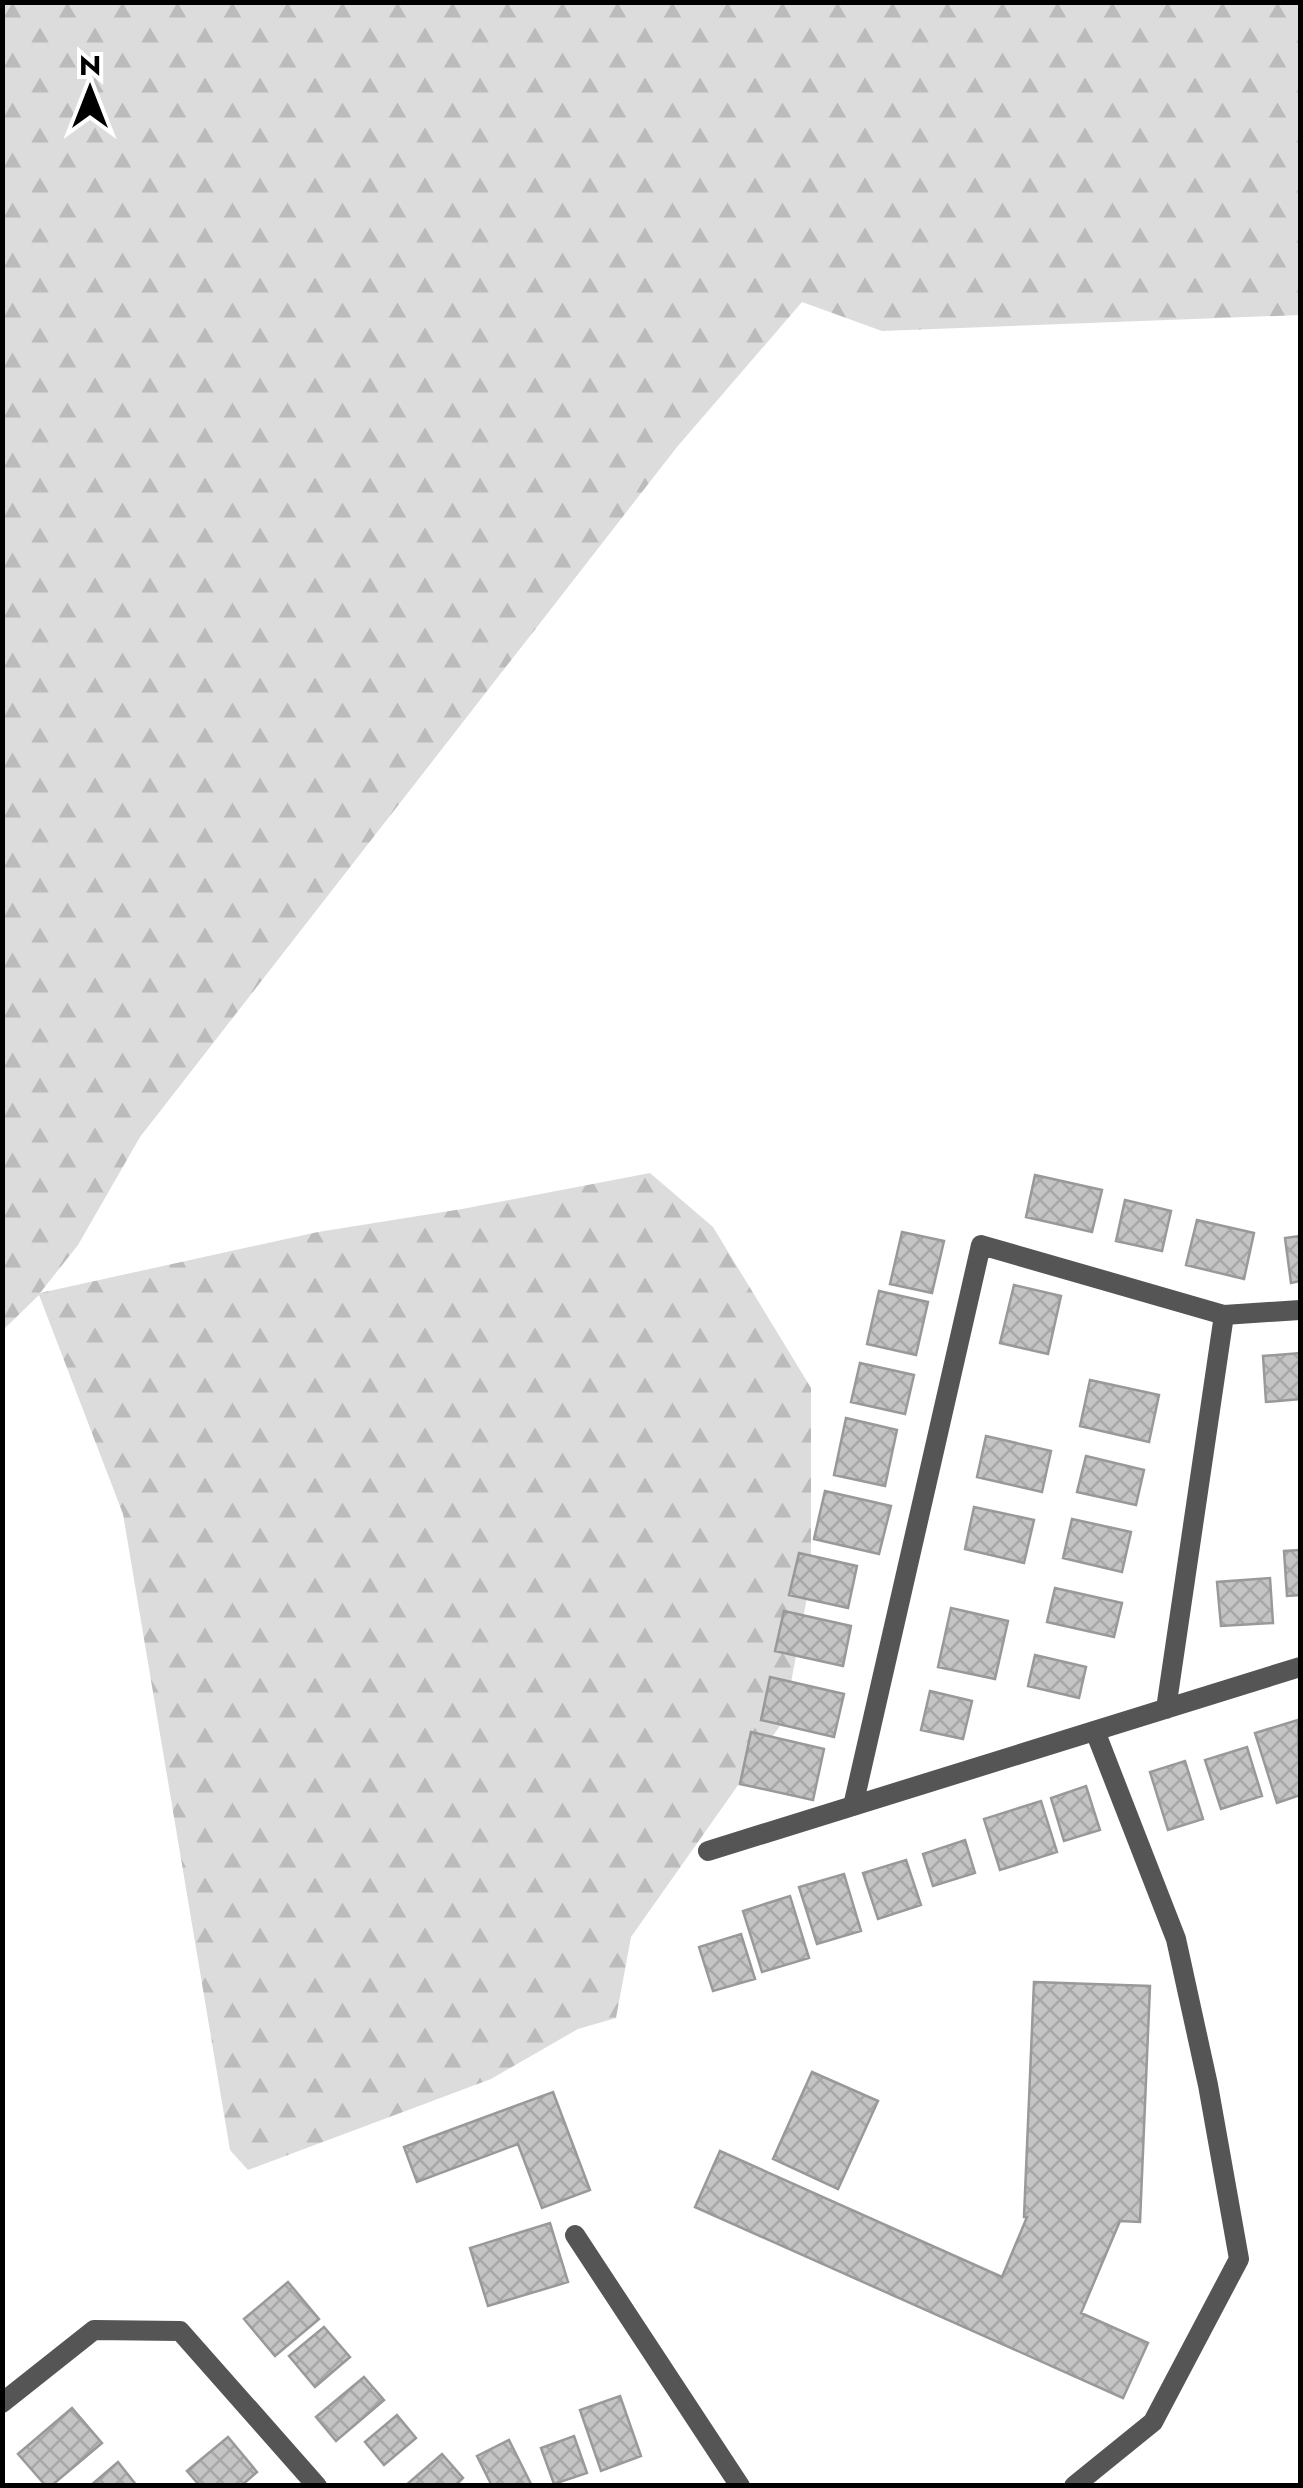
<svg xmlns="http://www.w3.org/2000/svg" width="1303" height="2488" font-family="Jost,sans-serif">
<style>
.forest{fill:url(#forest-firs)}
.building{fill:url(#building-cross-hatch);stroke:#999;stroke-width:2.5}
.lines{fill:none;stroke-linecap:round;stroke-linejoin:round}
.service{stroke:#555;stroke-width:20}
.minor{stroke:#555;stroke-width:20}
</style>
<defs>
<pattern id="forest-firs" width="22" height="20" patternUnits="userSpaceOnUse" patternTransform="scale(2.5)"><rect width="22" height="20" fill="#dcdcdc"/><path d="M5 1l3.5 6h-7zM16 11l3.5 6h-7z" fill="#bbb"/></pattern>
<pattern id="building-cross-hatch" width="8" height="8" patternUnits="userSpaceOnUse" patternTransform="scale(2.5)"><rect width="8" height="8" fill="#c4c4c4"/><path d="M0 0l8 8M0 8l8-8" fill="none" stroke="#a7a7a7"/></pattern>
</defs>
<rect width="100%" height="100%" fill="#fff"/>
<path class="forest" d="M3,3H1300V315L882,331L802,302L677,447L140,1137L78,1245L40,1293L318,1232L462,1209L650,1173L713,1227L811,1388V1576L784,1720L631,1937L616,2018L578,2029L491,2079L248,2170L230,2150L123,1514L39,1295L3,1330Z"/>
<path class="building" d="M1035,1175L1102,1190L1092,1232L1026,1217Z
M1125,1200L1171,1211L1162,1251L1116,1241Z
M1197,1220L1254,1233L1244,1279L1186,1265Z
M902,1232L944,1241L932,1293L890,1284Z
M1300,1236V1281L1291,1283L1285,1238Z
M1014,1285L1061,1296L1048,1354L1000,1343Z
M879,1291L928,1302L916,1355L867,1344Z
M1300,1353V1399L1266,1402L1263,1356Z
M860,1363L914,1375L905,1414L851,1402Z
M1090,1380L1159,1395L1149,1442L1080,1426Z
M846,1418L897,1430L885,1486L834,1475Z
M986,1436L1051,1451L1042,1492L977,1477Z
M1086,1456L1144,1470L1136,1505L1077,1492Z
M825,1491L891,1506L879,1554L814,1539Z
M974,1507L1034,1520L1024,1563L965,1549Z
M1072,1519L1131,1532L1122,1572L1063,1558Z
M1300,1550V1595L1287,1596L1284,1551Z
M799,1553L857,1566L848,1608L789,1595Z
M1270,1578L1273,1623L1221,1626L1217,1582Z
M1055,1588L1122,1603L1114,1637L1047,1622Z
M951,1608L1008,1621L995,1679L938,1667Z
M784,1611L851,1626L843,1666L775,1651Z
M1035,1655L1086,1667L1079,1698L1028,1686Z
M770,1677L844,1694L834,1737L761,1720Z
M930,1691L972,1701L963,1739L921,1730Z
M1298,1720L1300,1795L1277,1803L1255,1733Z
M751,1732L824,1749L813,1800L740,1784Z
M1247,1747L1262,1796L1221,1809L1205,1760Z
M1185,1761L1203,1819L1168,1830L1150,1772Z
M1086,1786L1100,1830L1064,1841L1051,1798Z
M1041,1801L1057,1852L1000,1870L984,1819Z
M965,1840L975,1873L933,1886L923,1854Z
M906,1860L921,1905L878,1919L863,1873Z
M844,1874L861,1931L817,1944L799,1887Z
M790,1896L809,1958L762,1972L743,1911Z
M741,1934L755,1979L713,1991L699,1947Z
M1034,1982L1150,1986L1140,2222L1120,2221L1081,2313L1148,2343L1123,2398L695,2207L720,2151L1002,2277L1027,2217H1024Z
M812,2072L878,2101L838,2189L773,2159Z
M553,2092L590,2190L542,2208L518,2144L417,2182L404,2147Z
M550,2223L568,2282L488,2306L470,2248Z
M288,2282L319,2319L275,2356L244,2319Z
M324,2327L350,2357L315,2387L289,2356Z
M364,2377L384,2400L336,2441L316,2417Z
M620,2396L641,2456L601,2471L580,2410Z
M72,2408L102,2443L51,2486H46L18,2454Z
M397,2415L416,2438L384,2465L365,2442Z
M574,2436L587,2473L554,2484L541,2448Z
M228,2437L257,2472L241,2486H200L187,2471Z
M509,2440L532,2486H492L477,2456Z
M442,2454L463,2478L455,2486H405Z
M118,2462L137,2486H90Z"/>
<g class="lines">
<path class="service" d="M1074,2486L1153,2422L1239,2259L1208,2085L1176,1939L1095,1731"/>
<path class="minor" d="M1166,1709L1224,1315
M853,1806L981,1245L1224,1315L1300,1310
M708,1851L1300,1667
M575,2235L740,2486
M2,2403L94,2330L180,2331L317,2486"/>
</g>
<rect width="1303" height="2488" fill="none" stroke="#000000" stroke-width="10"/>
<g transform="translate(90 90)" stroke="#ffffff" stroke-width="8" paint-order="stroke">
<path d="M0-8L18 38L0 25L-18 38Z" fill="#000000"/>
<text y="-15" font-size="28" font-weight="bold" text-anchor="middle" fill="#000000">N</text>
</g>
</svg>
